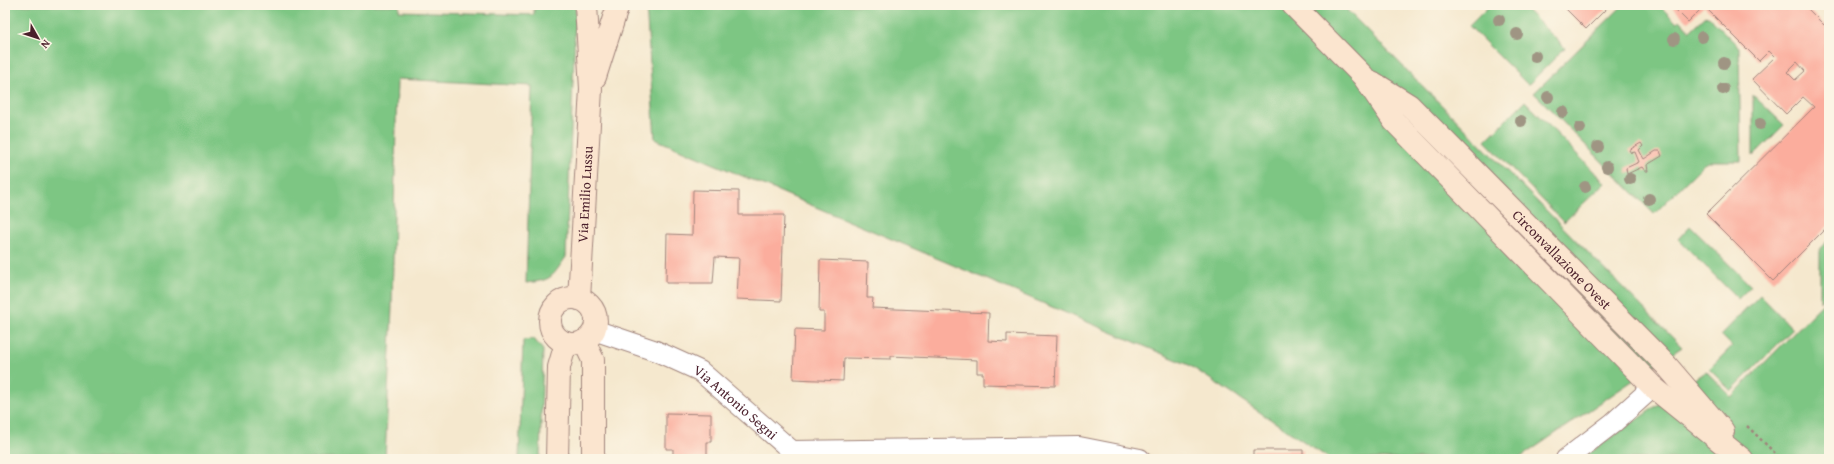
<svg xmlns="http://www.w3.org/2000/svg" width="1834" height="464" font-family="'Gentium Book Plus',serif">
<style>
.green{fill:#7dc683;stroke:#647257}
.building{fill:#fbad9d;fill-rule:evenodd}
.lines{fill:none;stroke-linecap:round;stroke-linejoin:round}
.street-casing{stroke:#a0847c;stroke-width:22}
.secondary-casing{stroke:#a0847c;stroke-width:24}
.path{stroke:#a0847c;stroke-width:2.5;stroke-dasharray:3 3;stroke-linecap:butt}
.street{stroke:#fff;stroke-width:20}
.secondary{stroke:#fbe5cf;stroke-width:22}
.tree{fill:#9f9583}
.labels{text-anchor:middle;stroke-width:3.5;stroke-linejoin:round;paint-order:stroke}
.street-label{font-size:14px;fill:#4a1f2b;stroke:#fcf5e5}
</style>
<rect width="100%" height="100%" fill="#fcf5e5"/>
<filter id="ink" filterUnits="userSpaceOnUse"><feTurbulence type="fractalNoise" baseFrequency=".025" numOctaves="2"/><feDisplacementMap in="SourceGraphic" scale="8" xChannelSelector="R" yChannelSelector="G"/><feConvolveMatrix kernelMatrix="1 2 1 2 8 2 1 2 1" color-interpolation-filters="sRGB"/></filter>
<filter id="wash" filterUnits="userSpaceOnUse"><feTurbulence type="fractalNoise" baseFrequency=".012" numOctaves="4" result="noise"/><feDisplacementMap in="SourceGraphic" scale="16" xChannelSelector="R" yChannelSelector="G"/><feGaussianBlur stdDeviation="0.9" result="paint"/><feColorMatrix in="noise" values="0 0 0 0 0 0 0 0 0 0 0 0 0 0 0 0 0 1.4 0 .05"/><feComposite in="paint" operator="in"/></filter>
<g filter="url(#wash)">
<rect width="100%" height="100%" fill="#f5e8ce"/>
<path class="green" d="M5,5H399V11L534,15V5H576L566,257C551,278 553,280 526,283L532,86L397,79L392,307L385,459H5Z
M646,5H1342L1682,347L1518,459H1330L1189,365L655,139Z
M1490,5H1522L1565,48L1528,85L1469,26Z
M1623,5H1659L1677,23L1680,20L1690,31L1707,15L1739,47L1741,161H1707L1654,214L1534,93Z
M1753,95L1784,125L1753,156Z
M1525,101L1605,183L1564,222L1485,141Z
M1690,226L1751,286L1738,299L1678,239Z
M1829,239V292L1820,302V248Z
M1760,295L1793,329L1731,391L1709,369L1732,346L1721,335Z
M1829,297V459H1581L1706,371L1731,397Z
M534,339L543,350L540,459H519L523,340Z"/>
<g id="blocks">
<path class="building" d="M1562,5H1610L1586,29Z
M1671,5H1804L1824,25L1829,19V225L1773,281L1706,214L1814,107L1803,97L1786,114L1752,79L1775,57L1769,51L1759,61L1704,6L1688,22ZM1797,62L1805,71L1795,80L1787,72Z
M1641,143L1643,146L1639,150L1644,159L1656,151H1660L1662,156L1647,165L1648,171H1645L1642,167L1627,174L1626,168L1639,162L1635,152L1631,153L1629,150Z
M693,190L739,191V215H784L781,301L737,299L739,258L715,257L713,283H666L667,234L692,235Z
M820,260L868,262L867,298H873L872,308L989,313L988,341L1007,342V334L1057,336L1055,386L983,384V373H977V360L891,356V359L844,358L843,381L793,379L795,329L824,330V312H819Z
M666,413L711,414V442H707V459H666V456H673V449H666Z
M1253,450H1303V459H1253Z"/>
</g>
</g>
<g filter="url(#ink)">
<use href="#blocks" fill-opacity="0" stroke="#a0847c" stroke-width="1"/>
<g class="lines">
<defs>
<g id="street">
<path id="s1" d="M594,330L656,351L700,371L792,451L1079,447L1140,459"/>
<path d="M1566,459L1613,423L1653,387"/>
</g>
<g id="secondary">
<path d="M1293,5L1363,76L1394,121L1653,387L1742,459"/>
<path d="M595,77L618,5"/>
<path id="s2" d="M1372,82L1409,105L1667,366L1723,431"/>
<circle cx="573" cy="321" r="23"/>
<path id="s3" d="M579,299L591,89L586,5"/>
<path d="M584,341L593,360V459"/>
<path d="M557,459L559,367L566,343"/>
</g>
</defs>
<use href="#street" class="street-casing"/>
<use href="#secondary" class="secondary-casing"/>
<path class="path" d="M1747,426L1781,459"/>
<use href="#street" class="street"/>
<use href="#secondary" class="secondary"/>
</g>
<g class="tree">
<circle cx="1499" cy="20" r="6"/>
<circle cx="1517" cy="34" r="6"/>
<circle cx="1702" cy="37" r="6"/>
<circle cx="1674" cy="39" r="6"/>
<circle cx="1535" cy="56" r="6"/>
<circle cx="1724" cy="63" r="6"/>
<circle cx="1723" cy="89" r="6"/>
<circle cx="1548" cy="97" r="6"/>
<circle cx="1563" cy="112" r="6"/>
<circle cx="1521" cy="121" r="6"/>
<circle cx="1760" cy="124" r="6"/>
<circle cx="1580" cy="128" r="6"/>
<circle cx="1598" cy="147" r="6"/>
<circle cx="1607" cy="167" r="6"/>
<circle cx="1630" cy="179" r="6"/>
<circle cx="1585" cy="187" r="6"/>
<circle cx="1649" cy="199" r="6"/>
</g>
</g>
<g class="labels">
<g class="street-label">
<text dy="5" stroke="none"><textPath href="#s3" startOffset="105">Via Emilio Lussu</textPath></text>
<text dy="5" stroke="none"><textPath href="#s2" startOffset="261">Circonvallazione Ovest</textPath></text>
<text dy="5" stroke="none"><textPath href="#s1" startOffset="161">Via Antonio Segni</textPath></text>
</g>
</g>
<rect width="1834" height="464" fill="none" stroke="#fcf5e5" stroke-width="20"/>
<g transform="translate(38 38) rotate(129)" stroke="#fcf5e5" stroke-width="3" paint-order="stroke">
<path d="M0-3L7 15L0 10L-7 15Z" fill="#4a1f2b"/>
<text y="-6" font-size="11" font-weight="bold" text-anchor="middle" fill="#4a1f2b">N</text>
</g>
</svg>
